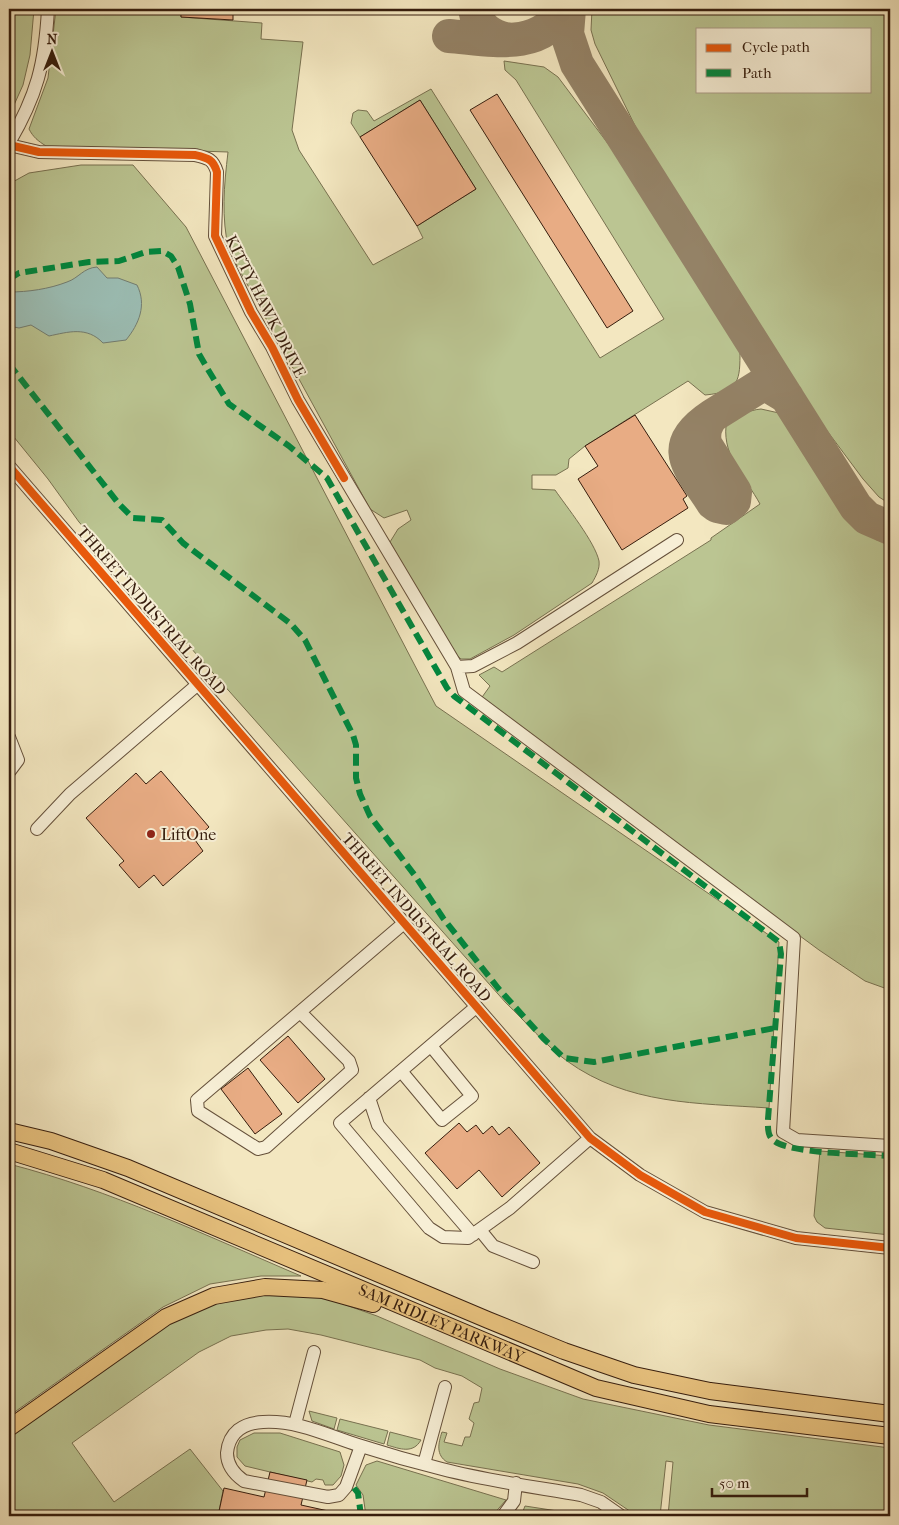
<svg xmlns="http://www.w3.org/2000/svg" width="899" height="1525" font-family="'IM FELL French Canon',serif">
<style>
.green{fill:#bbc592;stroke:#787150;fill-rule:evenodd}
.water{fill:#9cbfb6;stroke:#737e72}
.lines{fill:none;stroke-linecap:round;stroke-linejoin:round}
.taxiway{stroke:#948266;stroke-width:34}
.building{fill:#e8ac84;stroke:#361d0d}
.minor-casing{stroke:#65503a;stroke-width:14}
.major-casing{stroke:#361d0d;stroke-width:18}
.minor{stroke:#f7efd6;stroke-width:12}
.major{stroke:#eac480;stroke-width:16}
.quiet{stroke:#00873e;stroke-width:6;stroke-dasharray:12 6;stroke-linecap:butt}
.cycleway-casing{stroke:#f7efd6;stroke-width:11}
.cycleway{stroke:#e8590c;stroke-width:8}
.poi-dot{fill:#8f2418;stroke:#f7efd6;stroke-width:2}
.labels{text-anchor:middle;stroke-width:4;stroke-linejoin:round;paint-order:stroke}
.street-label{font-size:16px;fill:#361d0d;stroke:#f7efd6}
.poi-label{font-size:16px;fill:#361d0d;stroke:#f7efd6;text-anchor:start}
</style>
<rect width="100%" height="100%" fill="#f3e7c0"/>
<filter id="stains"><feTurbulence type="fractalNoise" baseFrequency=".004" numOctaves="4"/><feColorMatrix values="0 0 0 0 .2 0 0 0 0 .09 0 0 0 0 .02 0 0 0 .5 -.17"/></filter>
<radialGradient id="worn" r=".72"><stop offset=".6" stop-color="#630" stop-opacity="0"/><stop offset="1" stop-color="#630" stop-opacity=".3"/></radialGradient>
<path class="green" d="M9,9H34L30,55L23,85L14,105L9,107Z
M56,9H181V17L262,23L261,39L303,42L292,130L299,150L373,265L423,238L417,226L476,189L420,100L360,137L351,123L353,113L358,110L367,111L374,121L431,89L600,358L664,319L516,80L505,70L504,61L544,67L558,77L627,169L740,350C740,380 740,392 705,395L688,381L585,446L569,459L568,468L556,475H532V489L555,490C566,506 595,542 599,561C600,569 596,576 592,583L514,635L470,659H461L454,653L390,542L398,529L411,520L407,510L384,518L370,509L229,251C221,217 224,186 228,152L46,146C38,141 33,137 29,129L48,78Z
M592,9H890V504L879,497L863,479L816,416L642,140L595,44L591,30ZM698,29H870V91H698Z
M81,165H133L186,227L436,706L779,942L769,1108C697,1103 628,1105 567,1061C545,1045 526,1022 506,1003L79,522L48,479L9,431V184L29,173Z
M761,409L779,413L837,504L853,526L877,540L890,544V990L865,981L819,950L480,700L490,686L479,675L494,667L502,672L711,540V538L760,504C746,478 723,458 726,426C736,417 748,410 761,409Z
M820,1151L890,1156V1235L825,1228L817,1222L814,1216Z
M9,1164C110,1190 205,1235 301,1276H261L210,1284L163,1307L9,1416Z
M278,1293L326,1298L377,1316L500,1369L583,1399L709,1425L890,1448V1516H668L673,1462L666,1461L660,1516H637L603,1493L578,1484L447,1462C436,1455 438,1444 442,1432L447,1433L444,1442L462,1446L465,1437H470L474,1423L469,1419L474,1403L479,1402L482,1388L462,1376L435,1368L420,1360L321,1335L288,1329L266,1330L231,1336L199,1352L72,1443L114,1502L190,1449L223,1491L218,1516H9V1437L153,1333L183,1315L230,1297Z
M309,1411L337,1418L334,1429L312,1421Z
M340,1419L388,1431L384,1444L337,1430Z
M390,1432L421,1440C413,1454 400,1449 387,1445Z
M254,1433H280L340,1452L344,1465L341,1476L333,1485H325L323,1480L316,1479L312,1482L245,1466L237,1457V1447L240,1440Z
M377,1461L506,1500L492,1516H366L363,1495L356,1485L366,1465Z
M525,1506L577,1514L582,1516H521Z"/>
<path class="water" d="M97,267L107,278H118L137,285C147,305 139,324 126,340L103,343C87,326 68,332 49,336L31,325L19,328L9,326V292C28,292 49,289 67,282C79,278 83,268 97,267Z"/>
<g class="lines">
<path class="taxiway" d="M475,9C478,29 492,37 510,40
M569,9L567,34L577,64L856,507L867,518L890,528
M449,36C488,39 542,52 563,9
M712,416C665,447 690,467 713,503L717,506L726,508L734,501L735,492L705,444C703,433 705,425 712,416L760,386H769L787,397"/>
</g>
<path class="building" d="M181,9H233V20L181,17Z
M497,94L633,311L607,328L470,110Z
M420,100L476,189L417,226L360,137Z
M635,415L687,496L683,499L688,508L622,550L578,479L598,466L585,446Z
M161,771L209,827L195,840L203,851L163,886L154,875L139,888L119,865L124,861L86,818L136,773L146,784Z
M288,1036L325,1079L298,1103L260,1060Z
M248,1068L282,1114L255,1134L221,1089Z
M459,1123L467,1132L476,1125L483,1134L492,1126L499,1135L509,1127L540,1163L502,1197L479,1170L457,1189L425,1153Z
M270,1472L307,1480L301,1505L342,1514L341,1516H218L224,1488L264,1497Z"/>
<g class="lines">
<defs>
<path id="minor" d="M9,143C37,95 45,64 48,9
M9,145L39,152L195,155C208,158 213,159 217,172L215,236L251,312L272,347L298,400L457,667L473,666L517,643L677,540
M9,466L590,1138L640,1175L705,1212L796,1238L890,1248
M457,667L464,691L794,938L783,1132L797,1140L890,1146
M9,737L18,760L9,772
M37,829L70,794L197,685
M476,1007L340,1123L429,1228L443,1237L468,1238L510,1208L590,1138
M300,1012L349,1061L352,1070L266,1147L258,1149L198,1111L197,1100L404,923
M401,1071L442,1120L472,1096L431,1046
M369,1098L378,1125L473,1235
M480,1230L493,1246L533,1262
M295,1424L314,1352
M361,1446L346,1487L339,1495L328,1497L244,1481C234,1474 227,1465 227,1453C229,1432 243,1423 263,1422C296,1420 327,1435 358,1445C386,1454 414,1462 442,1469C488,1481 535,1487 581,1495L601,1502L621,1516
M424,1464L445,1387
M503,1516L514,1501L516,1483"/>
<g id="major">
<path d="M9,1131L51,1141L128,1168L488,1320L564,1351L634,1375L710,1391L890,1414"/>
<path id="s1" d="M9,1151L103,1180L596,1388L709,1414L890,1436"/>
<path d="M9,1428L166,1317L214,1296L265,1287L323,1290L373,1304"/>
</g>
</defs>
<use href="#minor" class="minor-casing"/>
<use href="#major" class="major-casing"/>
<use href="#minor" class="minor"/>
<use href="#major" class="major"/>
<path class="quiet" d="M9,279L19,273L89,262L119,261L146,252L162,251L171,256L178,267L190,304L199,354L207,368L229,404L289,446L327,478L447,688L454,696L779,942L781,954L768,1119C768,1126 767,1135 773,1140C787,1154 867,1154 890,1156
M9,364L119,504L133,518L162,520L183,543L291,624L305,640L353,735L356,745V778L360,794L370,816L416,877L443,918L498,988L543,1038L564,1058L594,1062L775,1028
M354,1488L358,1493L361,1516"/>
<defs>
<path id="cycleway" d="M9,145L39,152L195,155C208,158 213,159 217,172L215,236L251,312L272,347L298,400L344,478
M9,466L590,1138L640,1175L705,1212L796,1238L890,1248"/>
</defs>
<use href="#cycleway" class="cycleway-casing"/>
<use href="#cycleway" class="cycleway"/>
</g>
<circle class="poi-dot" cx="151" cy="834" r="5"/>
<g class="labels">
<g class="street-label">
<text transform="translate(266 306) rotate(63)" y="6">KITTY HAWK DRIVE</text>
<text transform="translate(152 610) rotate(49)" y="6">THREET INDUSTRIAL ROAD</text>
<text transform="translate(417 917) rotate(49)" y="6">THREET INDUSTRIAL ROAD</text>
<text dy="6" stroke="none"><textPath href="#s1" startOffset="466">SAM RIDLEY PARKWAY</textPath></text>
</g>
<g class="poi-label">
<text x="161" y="840">LiftOne</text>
</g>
</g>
<rect width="899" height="1525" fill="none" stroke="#f3e7c0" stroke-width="30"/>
<rect x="10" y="10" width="879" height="1505" fill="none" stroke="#361d0d" stroke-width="2.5"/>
<rect x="15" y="15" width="869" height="1495" fill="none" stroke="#361d0d"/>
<rect x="696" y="28" width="175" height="65" fill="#f7efd6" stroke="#aa9b86"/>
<rect x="706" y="44" width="25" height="8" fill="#e8590c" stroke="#aa9b86"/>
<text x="742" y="52" font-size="15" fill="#361d0d">Cycle path</text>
<rect x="706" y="69" width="25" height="8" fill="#00873e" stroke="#aa9b86"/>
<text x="742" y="78" font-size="15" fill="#361d0d">Path</text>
<g transform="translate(52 52)" stroke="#f7efd6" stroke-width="4" paint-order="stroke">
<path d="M0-4L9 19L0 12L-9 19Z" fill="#361d0d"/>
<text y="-8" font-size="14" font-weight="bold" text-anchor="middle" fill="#361d0d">N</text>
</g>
<path d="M712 1488v8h95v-8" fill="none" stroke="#361d0d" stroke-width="2.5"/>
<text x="719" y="1488" font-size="15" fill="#361d0d" stroke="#f7efd6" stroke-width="4" paint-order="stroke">50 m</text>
<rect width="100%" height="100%" filter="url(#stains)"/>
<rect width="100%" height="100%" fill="url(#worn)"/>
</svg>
